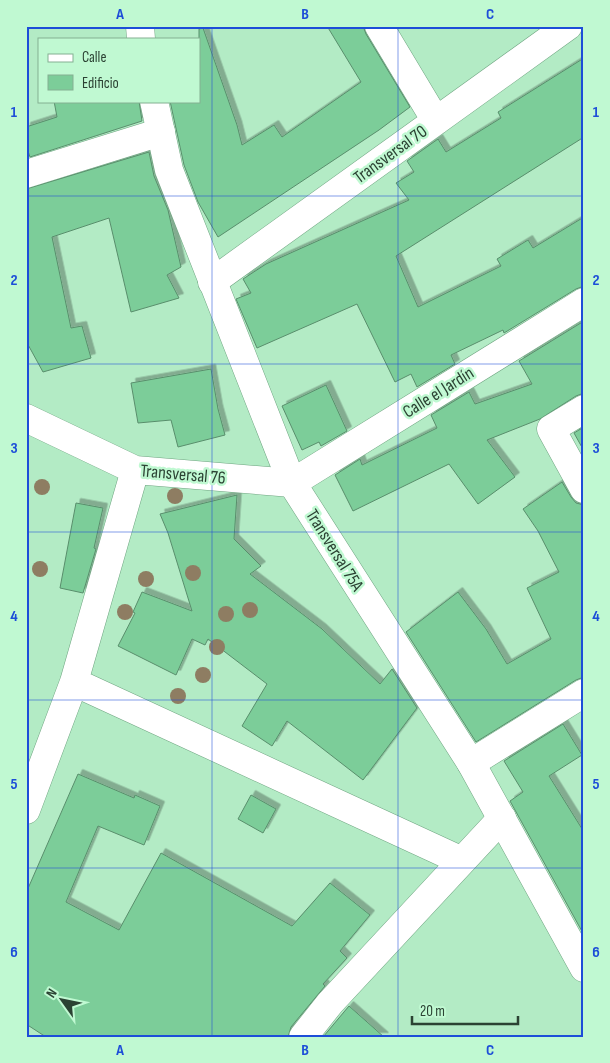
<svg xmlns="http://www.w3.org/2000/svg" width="610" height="1063" font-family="'Sofia Sans Condensed',sans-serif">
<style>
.building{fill:#7ccd99;stroke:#598e6c;filter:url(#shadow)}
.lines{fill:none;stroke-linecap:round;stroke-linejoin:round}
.minor-casing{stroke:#6fa581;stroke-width:29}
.tertiary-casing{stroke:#6fa581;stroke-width:29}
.minor{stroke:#fff;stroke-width:28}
.tertiary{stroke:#fff;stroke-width:28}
.tree{fill:#8e7d62}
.grid{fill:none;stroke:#1d4ed8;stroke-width:1;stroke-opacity:0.55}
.labels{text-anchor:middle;stroke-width:5;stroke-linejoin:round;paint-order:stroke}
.street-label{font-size:18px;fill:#2b4233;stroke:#c0f9d2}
.neatline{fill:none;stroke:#1d4ed8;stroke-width:2}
.grid-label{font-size:16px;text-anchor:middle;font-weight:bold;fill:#1d4ed8}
</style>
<defs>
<filter id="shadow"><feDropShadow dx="4.5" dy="-4.5" stdDeviation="0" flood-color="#0004"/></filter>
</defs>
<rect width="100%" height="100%" fill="#b3ebc5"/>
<path class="building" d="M327,26H363L366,34L410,107L379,130L218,237L198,202L184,165L170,101H199V29L203,28L237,125L242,145L274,125L282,137L361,82Z
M584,58V137L396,256L418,307L501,266L497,259L528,240L533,248L584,217V286L576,289L504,333L503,330L451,355L455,364L417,387L411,374L395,382L357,304L257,348L236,299L251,293L243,279L266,264L409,200L396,183L414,172L407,161L438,139L446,152L501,118L498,112Z
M54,101H139L142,121L30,157L26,145V127L57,117Z
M149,152L154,176L168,210L181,267L167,275L179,298L131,312L109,218L52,237L71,328L82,326L91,358L43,372L26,341V189Z
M584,321V393L576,396L540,419L487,440L515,477L478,504L449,464L353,511L335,475L360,459L362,465L437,428L431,415L469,392L475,404L532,384L519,361Z
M211,369L218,409L225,435L178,447L171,420L138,423L131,383Z
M326,385L347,431L321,446L319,442L302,450L282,406Z
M584,427V451L574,433Z
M562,482L571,497L576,503L584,505V677L576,680L476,742L406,632L458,592L486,629L507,664L551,639L527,588L559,572L538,531L523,509Z
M237,495L234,539L261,566L250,574L322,629L380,684L392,669L417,708L363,780L287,721L272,746L242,726L267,684L208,639L205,645L192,639L176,675L118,646L135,613L133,612L142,592L192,611L168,533L160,514Z
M76,503L103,508L94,548L96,549L83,593L60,588Z
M563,724L582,755L549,776L584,832V935L510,801L523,792L504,761Z
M78,774L134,798L135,795L160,806L144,845L98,826L66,902L119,930L161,853L292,926L330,883L370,915L340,951L347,958L323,984L325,986L291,1027L288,1037H46L26,1024V893Z
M251,795L276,809L263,833L238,819Z
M349,1006L384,1037H323Z"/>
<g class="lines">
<defs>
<path id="minor" d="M379,26L436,121
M26,174L161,132
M212,282L568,26
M584,409L551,429L584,489
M26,418L135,470L292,483L584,302
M74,682L462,861
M471,763L584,693
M26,810L74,682L135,470
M303,1037L330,1003L502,818"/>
<path id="tertiary" d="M140,26L141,39
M154,101L169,170L292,483L471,763L584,968"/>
</defs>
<use href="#minor" class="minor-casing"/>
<use href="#tertiary" class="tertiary-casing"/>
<use href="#minor" class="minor"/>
<use href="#tertiary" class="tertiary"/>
</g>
<g class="tree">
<circle cx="42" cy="487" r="8"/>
<circle cx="175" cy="496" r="8"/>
<circle cx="40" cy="569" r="8"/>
<circle cx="193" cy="573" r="8"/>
<circle cx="146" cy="579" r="8"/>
<circle cx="250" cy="610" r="8"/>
<circle cx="125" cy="612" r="8"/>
<circle cx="226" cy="614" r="8"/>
<circle cx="217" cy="647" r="8"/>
<circle cx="203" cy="675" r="8"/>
<circle cx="178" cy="696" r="8"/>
</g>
<path class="grid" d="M212,26V1037M398,26V1037M26,196H584M26,364H584M26,532H584M26,700H584M26,868H584"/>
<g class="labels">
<g class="street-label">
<text transform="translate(390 154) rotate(-36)" y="6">Transversal 70</text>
<text transform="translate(438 392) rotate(-32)" y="6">Calle el Jardín</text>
<text transform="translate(183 474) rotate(5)" y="6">Transversal 76</text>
<text transform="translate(335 550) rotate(58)" y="6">Transversal 75A</text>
</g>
</g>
<rect width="610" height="1063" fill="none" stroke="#c0f9d2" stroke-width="55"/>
<rect x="38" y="38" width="162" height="65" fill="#c0f9d2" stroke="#84b092"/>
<rect x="48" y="54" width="25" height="8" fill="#ffffff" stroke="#84b092"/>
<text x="82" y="62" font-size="15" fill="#2b4233">Calle</text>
<rect x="48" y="75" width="25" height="15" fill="#7ccd99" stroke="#84b092"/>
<text x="82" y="88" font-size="15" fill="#2b4233">Edificio</text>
<g transform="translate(62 1000) rotate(303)" stroke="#c0f9d2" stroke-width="4" paint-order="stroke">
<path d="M0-4L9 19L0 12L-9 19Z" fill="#2b4233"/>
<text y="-8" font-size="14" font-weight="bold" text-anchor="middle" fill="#2b4233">N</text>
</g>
<path d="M412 1016v8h106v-8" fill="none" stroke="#2b4233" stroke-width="2.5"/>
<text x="420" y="1016" font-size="15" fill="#2b4233" stroke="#c0f9d2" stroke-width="4" paint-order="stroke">20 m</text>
<rect x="28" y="28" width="554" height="1008" class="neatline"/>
<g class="grid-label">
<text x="120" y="19">A</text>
<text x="305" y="19">B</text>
<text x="490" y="19">C</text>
<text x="14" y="117">1</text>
<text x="596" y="117">1</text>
<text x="14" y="285">2</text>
<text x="596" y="285">2</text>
<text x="14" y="453">3</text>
<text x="596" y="453">3</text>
<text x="14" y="621">4</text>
<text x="596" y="621">4</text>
<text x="14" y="789">5</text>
<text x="596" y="789">5</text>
<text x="14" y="957">6</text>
<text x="596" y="957">6</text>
<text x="120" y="1055">A</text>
<text x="305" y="1055">B</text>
<text x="490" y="1055">C</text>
</g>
</svg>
